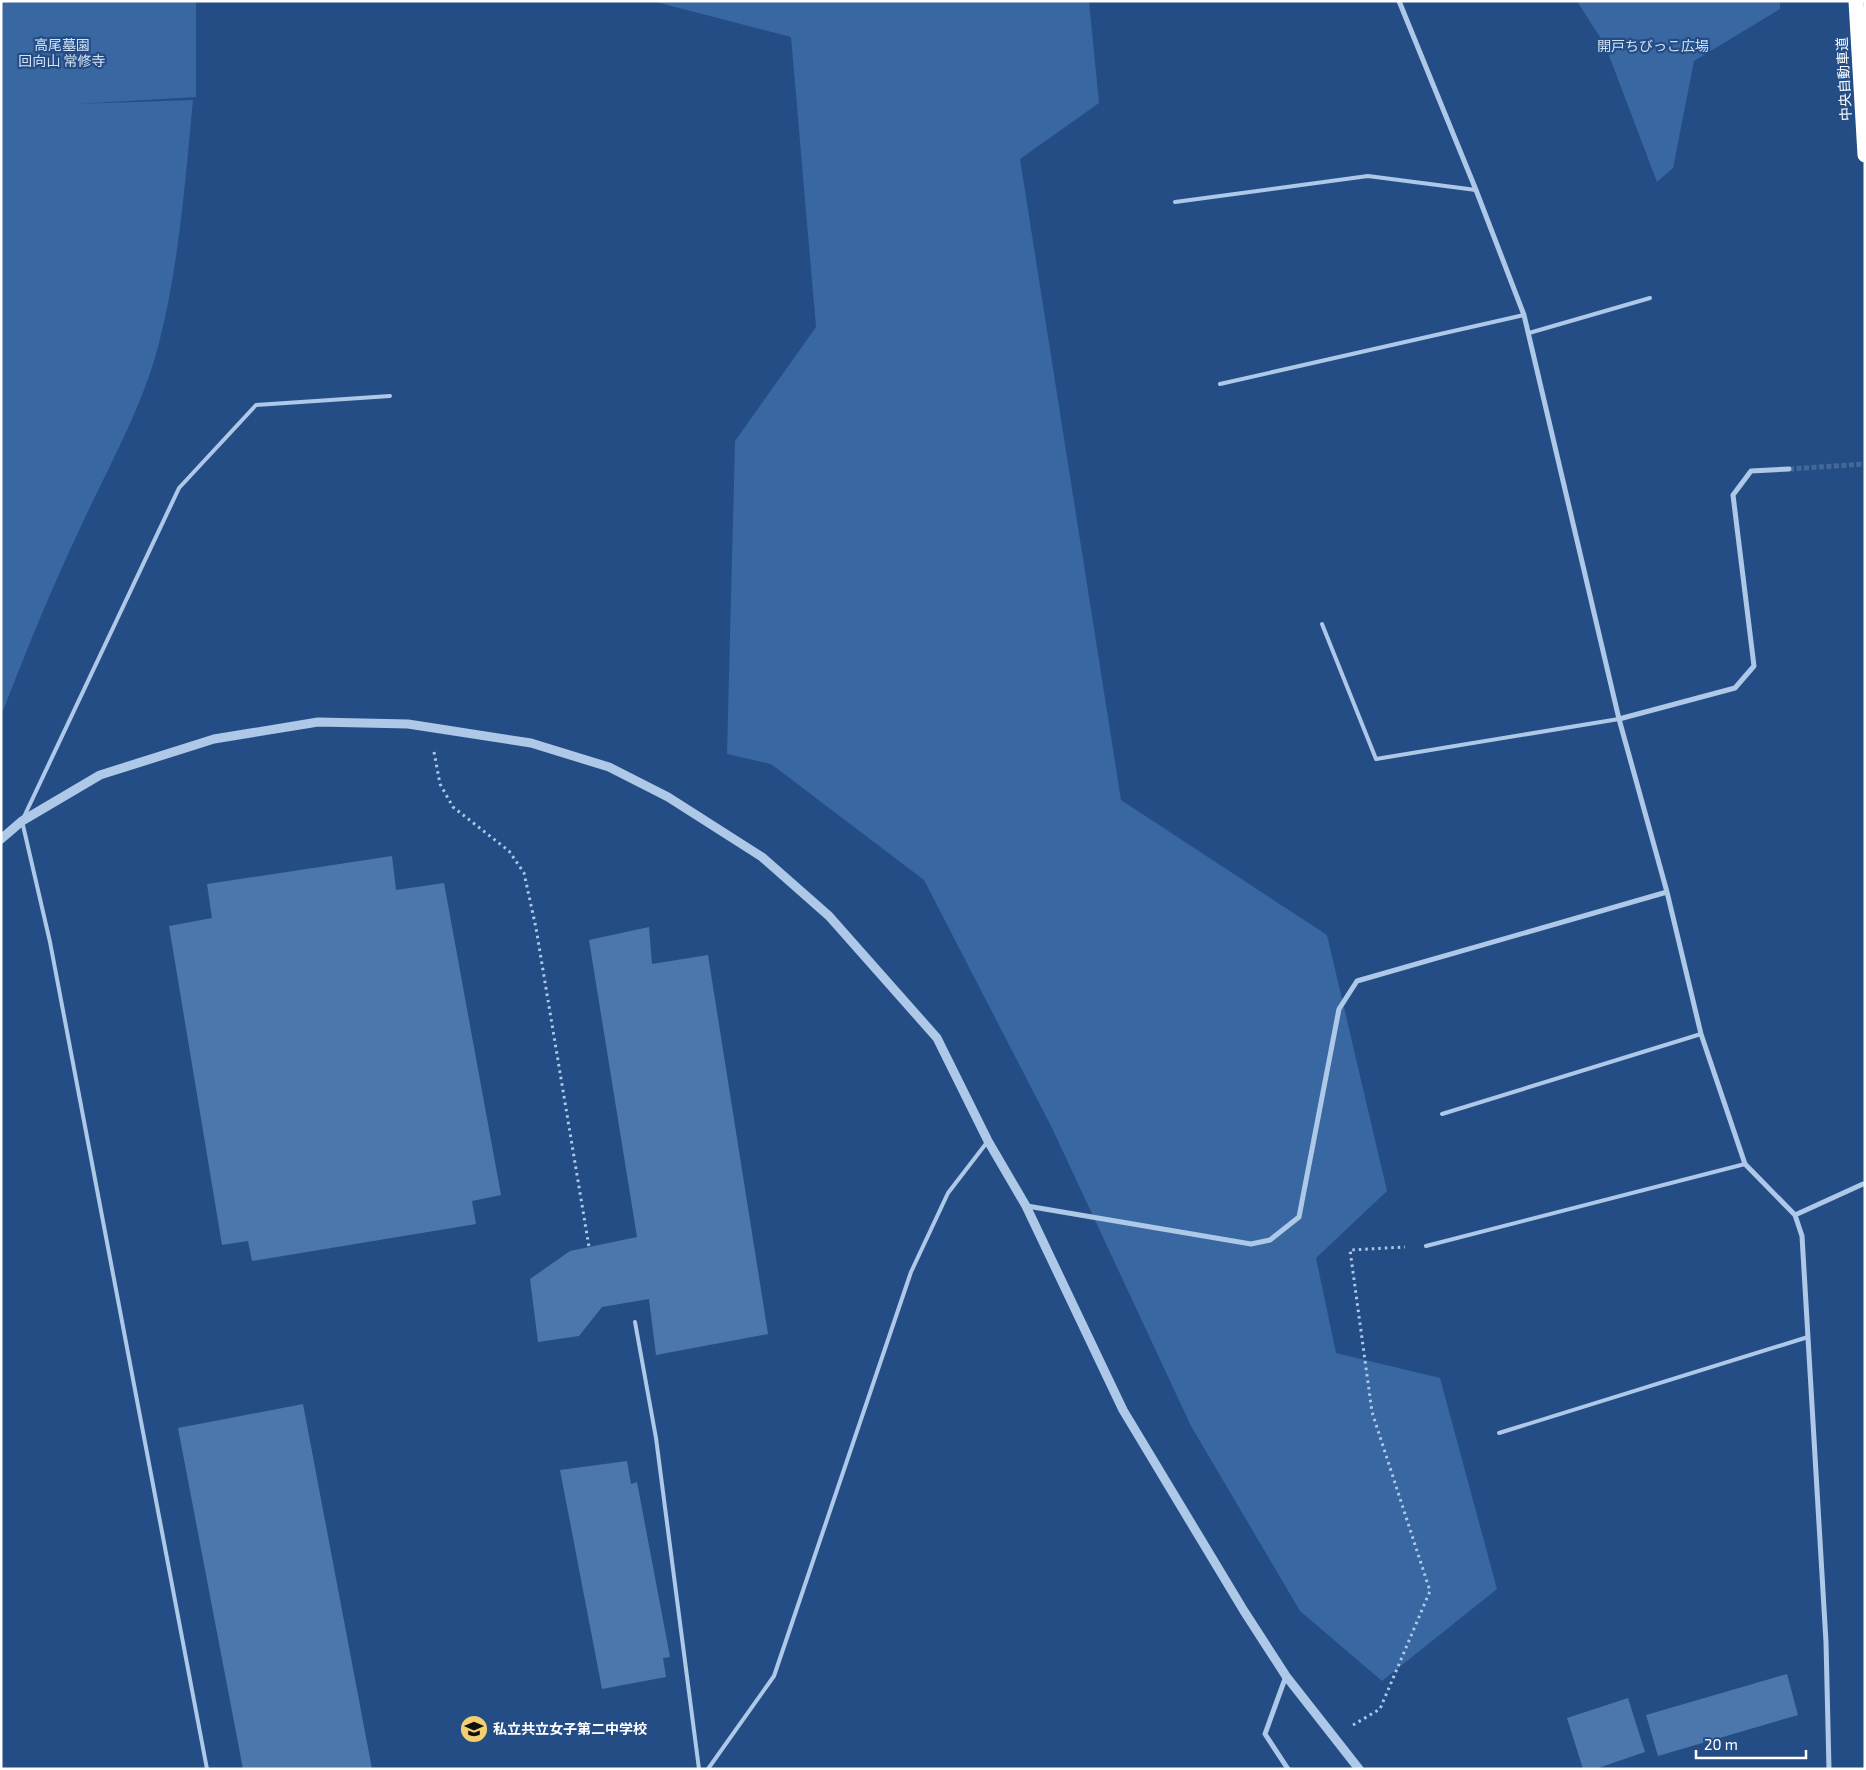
<svg xmlns="http://www.w3.org/2000/svg" width="1866" height="1770" font-family="'Exo 2','Noto Sans JP',sans-serif">
<style>
.green{fill:#3867a2}
.building{fill:#4c77ad}
.lines{fill:none;stroke-linecap:round;stroke-linejoin:round}
.minor-tunnel{stroke:#456898;stroke-width:5;stroke-dasharray:5 2.5;stroke-linecap:butt}
.path{stroke:#aec8e8;stroke-width:3;stroke-dasharray:2.5 4;stroke-linecap:butt}
.service{stroke:#aec8e8;stroke-width:4}
.minor{stroke:#aec8e8;stroke-width:5}
.tertiary{stroke:#aec8e8;stroke-width:9}
.motorway{stroke:#fff;stroke-width:15}
.labels{text-anchor:middle;stroke-width:4.5;stroke-linejoin:round;paint-order:stroke}
.park-label{font-size:14px;fill:#d2e2f7;stroke:#244d86}
.street-label{font-size:14px;fill:#fff;stroke:#244d86}
.poi-label{font-size:14px;font-weight:bold;fill:#fff;stroke:#244d86;text-anchor:start}
</style>
<rect width="100%" height="100%" fill="#244d86"/>
<path class="green" d="M1,1H196V97L76,104L193,100C185,183 179,266 158,347C141,410 109,466 82,524C52,587 26,651 1,716Z
M652,1H1089L1099,103L1020,159L1121,800L1327,935L1387,1191L1316,1258L1336,1353L1440,1378L1497,1589L1382,1681L1300,1611L1191,1426L1052,1128L924,880L771,764L727,754L735,441L816,327L791,37Z
M1577,1H1780V9L1694,61L1673,168L1657,182L1605,45Z"/>
<path class="building" d="M392,856L396,890L444,883L501,1195L472,1201L476,1224L252,1261L248,1241L222,1245L169,926L212,918L207,884Z
M649,927L652,964L708,955L768,1334L656,1355L649,1299L602,1307L579,1336L538,1342L530,1279L570,1251L637,1237L589,940Z
M303,1404L372,1769H243L178,1428Z
M627,1461L631,1484L637,1482L670,1657L663,1658L666,1677L602,1689L560,1470Z
M1787,1674L1798,1715L1658,1756L1646,1715Z
M1628,1698L1645,1752L1595,1769H1583L1567,1718Z"/>
<g class="lines">
<path class="minor-tunnel" d="M1789,469L1865,464"/>
<path class="path" d="M434,752L440,784L453,807L509,851L524,873L536,928L589,1247
M1353,1725L1380,1709L1430,1591L1372,1412L1350,1250L1405,1247"/>
<path class="service" d="M1175,202L1368,176L1476,190
M1529,333L1650,298
M1220,384L1524,315
M1322,624L1376,759L1619,719
M1442,1114L1701,1034
M1426,1246L1745,1164
M635,1322L656,1438L699,1769
M1499,1433L1808,1337
M207,1769L50,942L22,821L179,488L256,405L390,396
M708,1769L774,1676L911,1272L948,1193L988,1141"/>
<path class="minor" d="M1399,1L1476,190L1524,315L1619,719L1667,892L1701,1034L1745,1164L1795,1215L1802,1236L1826,1642L1829,1769
M1619,719L1735,688L1754,666L1733,495L1751,471L1789,469
M1027,1206L1251,1244L1270,1240L1299,1217L1339,1009L1357,981L1667,892
M1795,1215L1863,1184
M1286,1676L1265,1734L1288,1769"/>
<path class="tertiary" d="M1,839L22,821L100,775L214,739L318,722L408,724L531,743L609,767L668,797L762,857L829,916L937,1038L988,1141L1026,1206L1123,1410L1244,1611L1286,1676L1359,1769"/>
<path class="motorway" d="M1856,1L1865,155"/>
</g>
<defs>
<symbol id="school-disc" viewBox="-11 -11 22 22"><circle r="9.5" fill="#f3cf72" stroke="#244d86"/><path d="M0-5L7-2L0 1L-7-2ZM-4 1L0 2.5L4 1V4Q0 6-4 4Z" fill="#111"/></symbol>
</defs>
<g fill-rule="evenodd">
<use href="#school-disc" x="458" y="1713" width="32" height="32"/>
</g>
<g class="labels">
<g class="park-label">
<text x="62" y="50">高尾墓園<tspan x="62" dy="16">回向山 常修寺</tspan></text>
<text x="1653" y="51">開戸ちびっこ広場</text>
</g>
<g class="street-label">
<text transform="translate(1844 79) rotate(-93)" y="5">中央自動車道</text>
</g>
<g class="poi-label">
<text x="493" y="1734">私立共立女子第二中学校</text>
</g>
</g>
<rect width="1866" height="1770" fill="none" stroke="#ffffff" stroke-width="5"/>
<path d="M1696 1750v8h110v-8" fill="none" stroke="#ffffff" stroke-width="2.5"/>
<text x="1704" y="1750" font-size="15" fill="#ffffff" stroke="#244d86" stroke-width="4" paint-order="stroke">20 m</text>
</svg>
